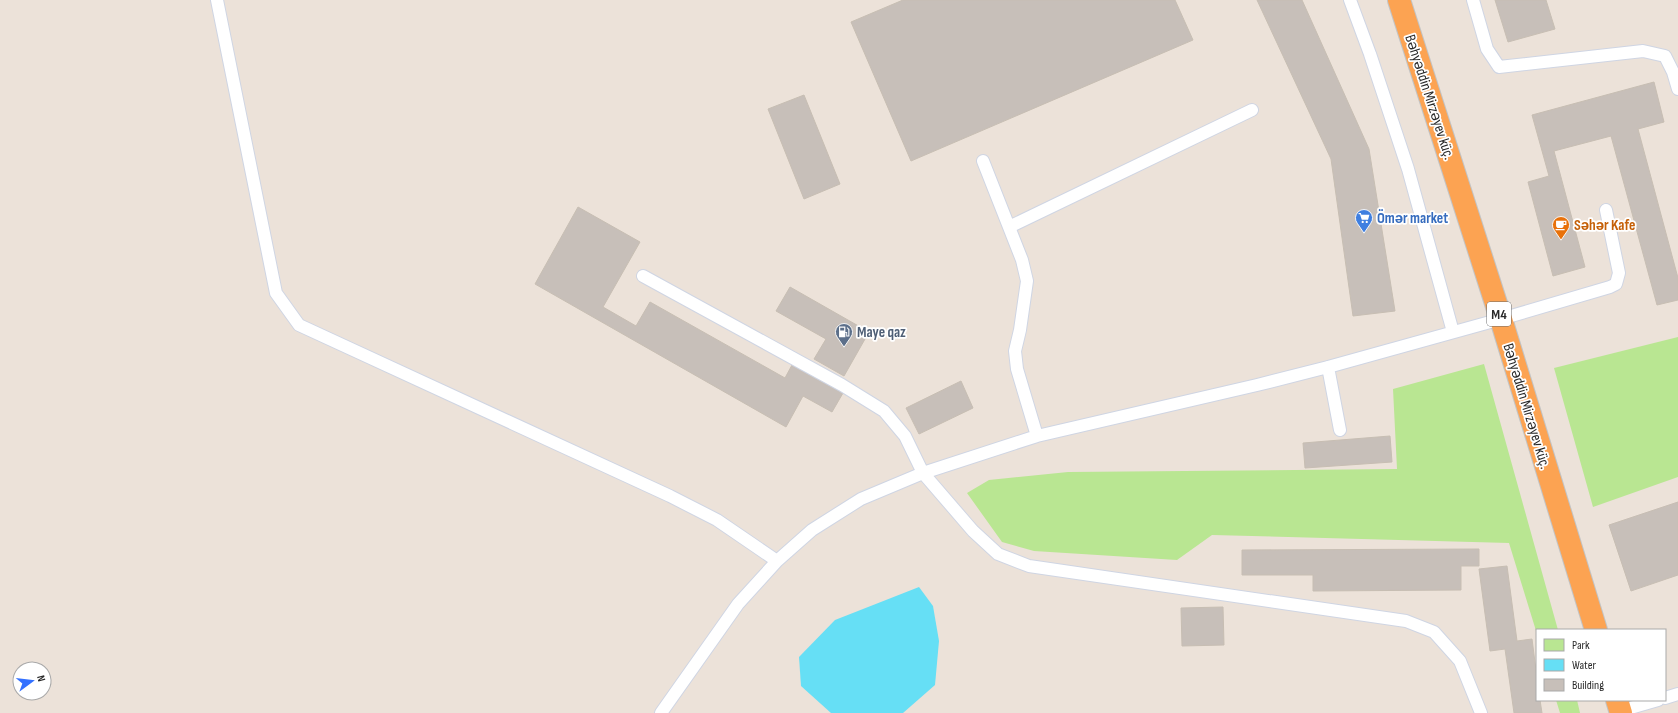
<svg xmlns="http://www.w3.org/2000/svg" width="1678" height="713" font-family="'Sofia Sans Condensed',sans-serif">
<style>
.green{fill:#b9e692}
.water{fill:#66dff5}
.building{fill:#c7bfb9;stroke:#c7beb3}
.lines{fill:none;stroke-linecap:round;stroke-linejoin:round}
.service-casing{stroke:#cfd5e3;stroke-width:14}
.trunk-casing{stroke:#c3c3c3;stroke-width:24}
.service{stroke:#fff;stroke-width:12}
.trunk{stroke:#fca352;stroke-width:22}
.labels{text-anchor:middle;stroke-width:3.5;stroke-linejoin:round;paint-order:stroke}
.shield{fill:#fff;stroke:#696969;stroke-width:1}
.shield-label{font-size:14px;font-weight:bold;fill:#292929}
.street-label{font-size:15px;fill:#292929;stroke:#fff}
.shop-label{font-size:15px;font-weight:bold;fill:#366cbe;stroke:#fff;text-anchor:start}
.food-label{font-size:15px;font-weight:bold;fill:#c56008;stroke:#fff;text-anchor:start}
.service-label{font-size:15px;font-weight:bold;fill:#4e5e75;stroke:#fff;text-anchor:start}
</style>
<rect width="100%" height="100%" fill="#ece2d9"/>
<path class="green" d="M1678,337V477L1593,507L1554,368Z
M1484,364L1558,630H1537V634L1509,543L1212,535L1177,560L1034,551L1002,542L967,493L989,480L1068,472L1397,469L1393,389Z
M1556,700H1577L1580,713H1560Z"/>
<path class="water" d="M919,587L933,606L939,641L935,685L903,713H831L801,686L799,657L835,620Z"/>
<path class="building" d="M903,0H1175L1193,40L911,161L851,22Z
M1257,0H1302L1369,149L1395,311L1353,316L1331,159Z
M1495,0H1546L1555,29L1508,42Z
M1654,82L1664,122L1638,129L1678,278V300L1657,305L1611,136L1554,151L1585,267L1553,276L1528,182L1549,176L1532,115Z
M804,95L840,184L804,199L768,109Z
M578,207L640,242L603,307L636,326L650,302L785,378L792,365L843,393L832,412L803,396L786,427L535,284Z
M790,287L869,332L844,376L814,359L826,339L776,311Z
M961,381L973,408L919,434L906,408Z
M1390,436L1392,462L1305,468L1303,443Z
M1678,502V575L1631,591L1609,525Z
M1479,549V566H1461V590L1313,591V575H1242V550Z
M1507,566L1517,641L1532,639L1537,678V700H1540L1542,713H1514L1505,649L1490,651L1479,569Z
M1223,607L1224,645L1182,646L1181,608Z"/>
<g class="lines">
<defs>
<path id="service" d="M217,0L276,293L299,325L670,496L717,520L777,561
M1350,0L1370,54L1408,169L1453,332
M1473,0L1487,49L1499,67L1643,51L1665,56L1673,72L1678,89
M983,161L1022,260L1027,281L1020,330L1015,351L1017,369L1037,436
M1009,227L1252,110
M643,276L842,385L884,411L905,436L923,473L973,531L998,554L1029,566L1406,621L1434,632L1460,661L1481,713
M1328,367L1340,430
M1665,698L1678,694
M1620,711L1658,700
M661,713L738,604L777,561L812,530L861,499L923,473L1037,436L1257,385L1328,367L1501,319L1610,287L1616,284L1619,273L1606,210"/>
<path id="trunk" d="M1399,0L1501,319L1596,630
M1617,700L1621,713"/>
</defs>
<use href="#service" class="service-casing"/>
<use href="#trunk" class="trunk-casing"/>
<use href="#service" class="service"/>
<use href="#trunk" class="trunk"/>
</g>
<defs>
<symbol id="supermarket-pin" viewBox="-11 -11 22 30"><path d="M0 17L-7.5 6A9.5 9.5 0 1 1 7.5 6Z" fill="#3f7fe0" stroke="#fff"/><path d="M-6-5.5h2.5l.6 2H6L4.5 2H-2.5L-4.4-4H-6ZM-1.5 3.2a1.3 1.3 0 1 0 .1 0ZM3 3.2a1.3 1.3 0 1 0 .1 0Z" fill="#fff"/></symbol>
<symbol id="cafe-pin" viewBox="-11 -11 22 30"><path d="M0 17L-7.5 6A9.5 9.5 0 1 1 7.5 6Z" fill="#e8710a" stroke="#fff"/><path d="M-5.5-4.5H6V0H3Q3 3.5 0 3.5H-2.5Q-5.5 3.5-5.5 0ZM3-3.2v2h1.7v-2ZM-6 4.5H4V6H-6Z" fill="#fff"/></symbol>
<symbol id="fuel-pin" viewBox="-11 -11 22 30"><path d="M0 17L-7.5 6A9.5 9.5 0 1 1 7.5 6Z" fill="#5c6f8a" stroke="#fff"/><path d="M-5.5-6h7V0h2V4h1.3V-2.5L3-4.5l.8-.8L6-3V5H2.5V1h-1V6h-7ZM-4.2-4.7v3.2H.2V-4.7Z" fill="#fff"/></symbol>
</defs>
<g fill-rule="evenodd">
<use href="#supermarket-pin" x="1354" y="208" width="20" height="27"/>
<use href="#cafe-pin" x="1551" y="215" width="20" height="27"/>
<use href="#fuel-pin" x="834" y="322" width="20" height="27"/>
</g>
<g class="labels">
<rect class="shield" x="1487" y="302" width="24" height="24" rx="3"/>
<g class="shield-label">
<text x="1499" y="319">M4</text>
</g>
<g class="street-label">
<text transform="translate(1430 97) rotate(72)" y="5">Bəhyəddin Mirzəyev küç.</text>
<text transform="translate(1527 406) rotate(73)" y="5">Bəhyəddin Mirzəyev küç.</text>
</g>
<g class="shop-label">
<text x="1377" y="223">Ömər market</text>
</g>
<g class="food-label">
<text x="1574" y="230">Səhər Kafe</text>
</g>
<g class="service-label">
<text x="857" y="337">Maye qaz</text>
</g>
</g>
<rect x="1536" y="629" width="130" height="72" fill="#ffffff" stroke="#a9a9a9"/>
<rect x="1544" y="639" width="20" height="12" fill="#b9e692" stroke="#a9a9a9"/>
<text x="1572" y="649" font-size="12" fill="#292929">Park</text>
<rect x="1544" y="659" width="20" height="12" fill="#66dff5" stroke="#a9a9a9"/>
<text x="1572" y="669" font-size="12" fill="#292929">Water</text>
<rect x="1544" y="679" width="20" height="12" fill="#c7bfb9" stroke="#a9a9a9"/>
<text x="1572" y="689" font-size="12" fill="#292929">Building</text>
<g transform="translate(32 681) rotate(75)"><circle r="19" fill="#ffffff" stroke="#a9a9a9"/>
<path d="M0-3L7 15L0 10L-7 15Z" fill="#3471ff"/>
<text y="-6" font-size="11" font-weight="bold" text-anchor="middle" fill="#292929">N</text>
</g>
</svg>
